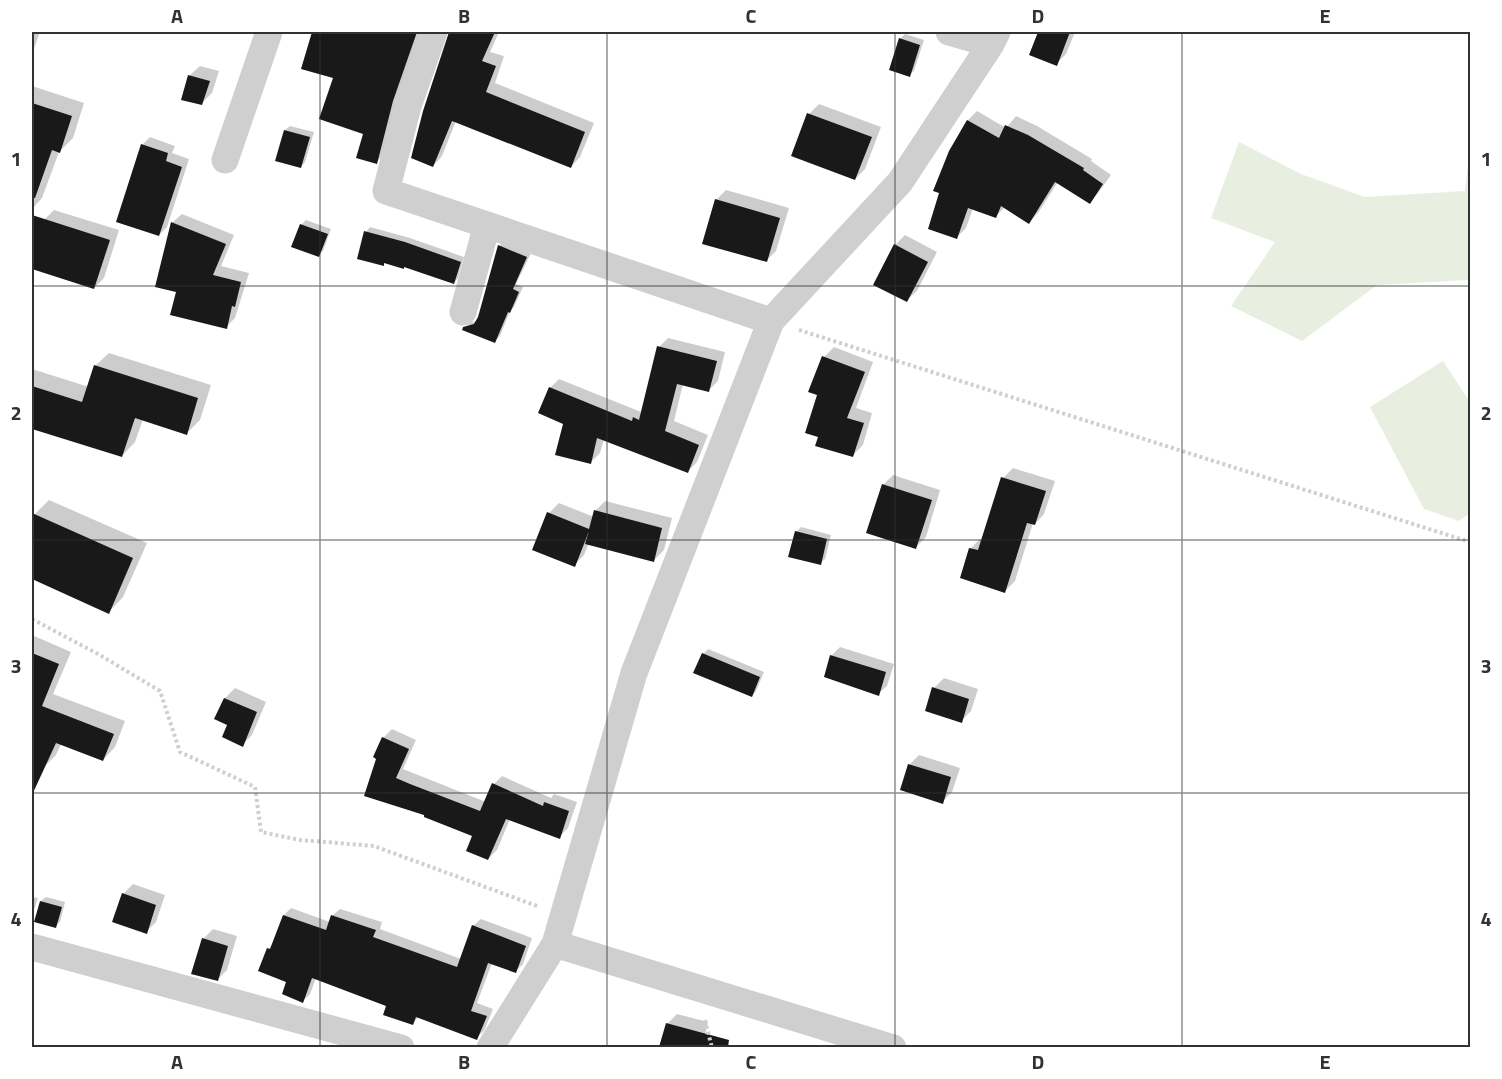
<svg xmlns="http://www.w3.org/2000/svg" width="1502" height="1079" font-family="'Titillium Web',sans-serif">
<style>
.green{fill:#e8efe0}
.shadow{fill:#0003}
.building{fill:#191919}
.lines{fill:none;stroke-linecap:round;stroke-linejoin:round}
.path{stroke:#cfcfcf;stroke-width:4;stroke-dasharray:3 3;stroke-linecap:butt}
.street{stroke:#cfcfcf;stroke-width:27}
.grid{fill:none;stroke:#323232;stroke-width:1.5;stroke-opacity:0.55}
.neatline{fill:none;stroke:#323232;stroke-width:2}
.grid-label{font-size:20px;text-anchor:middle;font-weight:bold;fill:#323232}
</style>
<rect width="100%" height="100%" fill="#fff"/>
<path class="green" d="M1239,142L1301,174L1365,197L1465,191L1470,146V280L1377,285L1302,341L1231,306L1275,242L1211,218Z
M1443,361L1470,402V513L1459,521L1424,509L1370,407Z"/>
<path class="shadow" d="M32,32H40L32,54Z
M313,32H422L383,155L376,163L365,133L335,77L302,68Z
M450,32H499L490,52L504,56L495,83L594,123L580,157L571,167L456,121L442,156L433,166Z
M1040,32H1075L1066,54L1056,64L1031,54Z
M905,34L924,40L914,71L909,75L900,39Z
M200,66L219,71L212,93L202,103L190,75Z
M32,86L84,103L73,138L59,152L42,198L32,209Z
M819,104L881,127L865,169L855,179L793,155L809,114Z
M977,111L1006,128L1016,116L1037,126L1092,159L1091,161L1111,175L1098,193L1089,203L1058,182L1038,213L1029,222L1005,207L996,216L973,208L966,228L957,237L968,120Z
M290,126L314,132L305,162L301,167L285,130Z
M150,137L175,146L172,153L189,159L167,227L159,235L142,145Z
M726,190L789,208L776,251L766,261L716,200Z
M54,210L119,230L104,278L94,288L32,268V260L44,220Z
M182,214L234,235L221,266L249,273L235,318L226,327L178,291L157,286L173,222Z
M306,220L331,229L323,251L318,255L301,225Z
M370,227L410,238L464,257L458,278L454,283L405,266L385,262L383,264L366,232Z
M905,235L937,252L917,291L907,300L895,245Z
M504,242L531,253L516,284L523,287L514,307L510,311L500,336L495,341L465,328L470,323L478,320L499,246Z
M668,338L725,352L718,381L709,390L683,384L674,421L708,435L697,462L687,472L604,439L600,453L591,462L565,423L550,388L559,379L641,412L659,347Z
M834,347L873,362L856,408L872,413L863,445L853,455L820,436L818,395L810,391L824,357Z
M109,353L211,385L200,420L187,433L143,419L135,442L122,456L32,427V369L89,387L95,366Z
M1013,468L1055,481L1044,514L1035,524L1033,523L1015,581L1005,591L970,549L980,539H983L1003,478Z
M893,475L940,490L926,537L916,547L883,485Z
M49,500L147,543L123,597L109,612L32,577V513L35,514Z
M605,501L672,518L664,550L654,560L589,543L584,555L574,565L549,513L559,503L594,517L595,511Z
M801,527L831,535L825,559L820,563L796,532Z
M32,635L71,652L53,694L125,721L115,747L103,760L61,744L56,755L43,768L32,762Z
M840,647L894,664L887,686L878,694L831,656Z
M708,649L764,672L756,691L752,696L703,654Z
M944,678L978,689L971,711L961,721L934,688Z
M235,688L266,702L252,735L242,745L229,724L216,718L225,698Z
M392,729L416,740L403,769L486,802L494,784L502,776L551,798L554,794L577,802L568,828L559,837L510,819L497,850L488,859L474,835L403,807L383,738Z
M919,755L960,768L952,792L942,802L909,765Z
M133,884L165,895L156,922L146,932L123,894Z
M32,897L38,898L32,916Z
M46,897L65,902L60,922L55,926L36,921L41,901Z
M291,908L330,922L332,916L340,909L382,922L380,929L461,959L473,926L481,919L532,938L523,964L515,972L492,963L477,1003L493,1009L484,1031L476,1038L419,1017L412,1023L388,1005L316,978L310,994L303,1001L288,982L269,949L273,944L284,915Z
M213,929L237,936L227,970L217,980L203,939Z
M677,1014L708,1022L702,1048H661L667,1024Z"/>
<path class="building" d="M312,32H417L393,101L377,164L356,158L363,134L319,119L333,78L301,69Z
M449,32H495L482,61L496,66L486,92L585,132L571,168L452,121L433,167L411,158L423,111Z
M1038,32H1070L1057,66L1029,55Z
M899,38L920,45L910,77L889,70Z
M188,75L210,81L202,105L181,100Z
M32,103L72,116L60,153L52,150L35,198H32Z
M807,113L872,137L855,180L791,156Z
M967,120L999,138L1005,125L1028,135L1084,168L1083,170L1103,184L1090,204L1055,182L1029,224L1001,206L996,218L968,208L957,239L928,229L939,193L933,191L949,151Z
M284,130L310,137L301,168L275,161Z
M141,144L168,153L166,161L182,167L159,236L116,222Z
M715,199L780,218L767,262L702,244Z
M32,215L110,240L94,289L32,269Z
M171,222L226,244L213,275L241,282L235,307L232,306L227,329L170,315L176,292L155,287Z
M300,224L328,234L319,257L291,247Z
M364,231L405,242L461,262L454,284L404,267V269L384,263V266L357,259Z
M894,244L928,262L907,302L873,285Z
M498,245L527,257L513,289L519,292L510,313L508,312L495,343L462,330L463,327L474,324L478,317Z
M657,346L717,361L709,392L677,384L665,431L699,445L688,473L597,438L591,464L555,455L563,424L538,413L549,387L632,421L633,417L639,420Z
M822,356L865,372L847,418L864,423L853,457L815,446L818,437L805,433L817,395L808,392Z
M94,365L198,398L187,435L135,418L122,457L32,429V386L82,402Z
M1001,477L1046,491L1035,525L1027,523L1005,593L960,578L969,548L978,550Z
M882,484L932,500L916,549L866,533Z
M594,510L662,528L654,562L585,544L589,531L575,567L532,550L547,512L589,529Z
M32,513L133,558L109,614L32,579Z
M795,531L827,539L821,565L788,557Z
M32,653L59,664L42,706L114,734L103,761L56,743L32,795Z
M702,653L760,677L752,697L693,673Z
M830,655L886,672L879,696L824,677Z
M932,687L969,699L962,723L925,711Z
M224,698L257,712L243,747L222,737L227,725L214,719Z
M382,737L409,749L396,778L410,784L480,811L492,783L543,806L544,802L569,811L560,839L506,819L488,860L466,851L472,836L424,817V815L364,796L376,759L373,757Z
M908,764L951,777L943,804L900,790Z
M122,893L156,905L147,934L112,922Z
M40,901L62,907L56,928L34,922Z
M283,915L326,930L331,915L376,930L373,937L457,967L472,925L526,946L516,973L488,963L471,1011L487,1016L477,1040L416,1017L413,1025L383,1015L386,1006L312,978L303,1003L282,994L286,982L258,971L267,948L270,949Z
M202,938L228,946L218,981L191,974Z
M666,1023L729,1040L728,1047H659Z"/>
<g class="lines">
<path class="path" d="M799,330L1470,542
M32,619L98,654L160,691L180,752L255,787L261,832L300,840L374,846L537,906
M705,1020L712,1048"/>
<path class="street" d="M434,32L408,106L386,191L771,321
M949,32L991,44
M225,160L269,32
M463,312L487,225
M555,944L634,673L771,321L900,182L991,44L997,32
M32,947L401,1048
M490,1048L555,944L893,1048"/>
</g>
<path class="grid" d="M320,32V1048M607,32V1048M895,32V1048M1182,32V1048M32,286H1470M32,540H1470M32,793H1470"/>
<rect width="1502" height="1079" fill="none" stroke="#ffffff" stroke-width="66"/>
<rect x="33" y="33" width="1436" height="1013" class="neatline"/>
<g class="grid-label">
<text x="177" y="23">A</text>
<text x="464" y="23">B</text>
<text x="751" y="23">C</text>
<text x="1038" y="23">D</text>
<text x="1325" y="23">E</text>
<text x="16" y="166">1</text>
<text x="1486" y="166">1</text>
<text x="16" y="420">2</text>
<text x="1486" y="420">2</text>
<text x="16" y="673">3</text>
<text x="1486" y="673">3</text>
<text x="16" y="926">4</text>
<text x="1486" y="926">4</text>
<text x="177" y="1069">A</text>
<text x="464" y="1069">B</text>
<text x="751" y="1069">C</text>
<text x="1038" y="1069">D</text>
<text x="1325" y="1069">E</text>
</g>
</svg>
